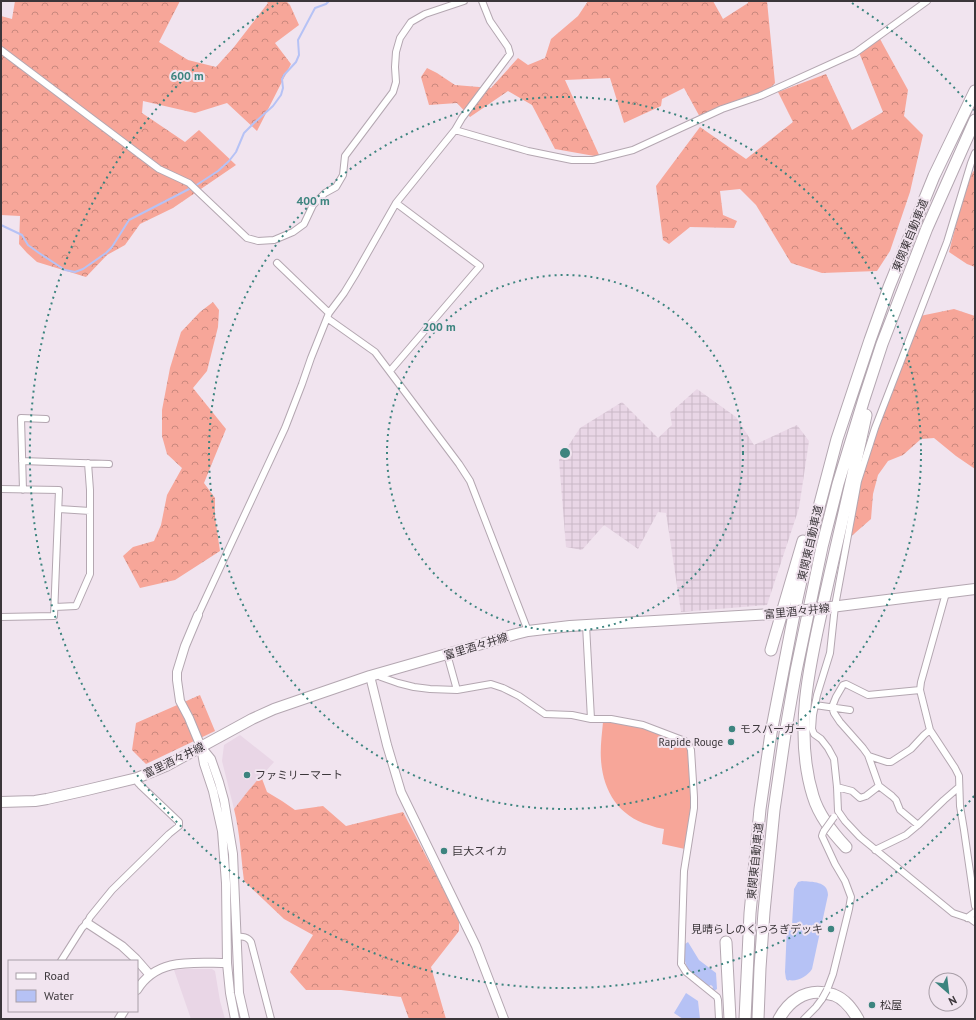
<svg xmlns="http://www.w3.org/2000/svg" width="976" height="1020" font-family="'PT Sans','Noto Sans JP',sans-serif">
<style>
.built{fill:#e9d6e6}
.industrial{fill:url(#industrial-grid)}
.forest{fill:url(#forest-crowns)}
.pitch{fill:#f7a699}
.water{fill:#b6c2f5}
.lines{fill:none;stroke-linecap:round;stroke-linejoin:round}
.stream{stroke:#b6c2f5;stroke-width:2}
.minor-casing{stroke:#b4a7b1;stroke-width:8}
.tertiary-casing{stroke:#b4a7b1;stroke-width:10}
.primary-casing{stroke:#b4a7b1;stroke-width:12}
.motorway-casing{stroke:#b4a7b1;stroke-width:13}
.minor{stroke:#fff;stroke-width:6}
.tertiary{stroke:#fff;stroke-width:8}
.primary{stroke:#fff;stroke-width:10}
.motorway{stroke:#fff;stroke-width:11}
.minor-bridge-casing{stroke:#b4a7b1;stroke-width:8;stroke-linecap:butt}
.primary-bridge-casing{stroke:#b4a7b1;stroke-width:12;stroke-linecap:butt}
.minor-bridge{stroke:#fff;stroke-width:6}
.primary-bridge{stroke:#fff;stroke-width:10}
.ring{fill:none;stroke:#3d847f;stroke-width:2;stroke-dasharray:2 4}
.poi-dot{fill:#3d847f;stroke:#f1e4ef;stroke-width:1.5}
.labels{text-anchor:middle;stroke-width:4;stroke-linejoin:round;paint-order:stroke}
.street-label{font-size:11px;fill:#3b363a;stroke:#f1e4ef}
.poi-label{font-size:11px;fill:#3b363a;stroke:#f1e4ef;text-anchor:start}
.centre{fill:#3d847f;stroke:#f1e4ef;stroke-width:2}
.ring-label{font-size:12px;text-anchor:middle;font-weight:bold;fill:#3d847f;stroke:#f1e4ef;stroke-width:4;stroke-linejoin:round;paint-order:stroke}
</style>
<defs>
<pattern id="industrial-grid" width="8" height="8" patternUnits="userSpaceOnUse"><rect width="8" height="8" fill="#e9d6e6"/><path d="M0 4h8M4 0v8" fill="none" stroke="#c9b8c6"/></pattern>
<pattern id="forest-crowns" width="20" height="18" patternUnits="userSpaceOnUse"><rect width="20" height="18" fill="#f7a699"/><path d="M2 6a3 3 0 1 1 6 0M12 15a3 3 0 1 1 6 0" fill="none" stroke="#c9887e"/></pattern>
</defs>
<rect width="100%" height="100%" fill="#f1e4ef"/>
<path class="built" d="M240,735L274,762L248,791L234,809L222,761L224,745Z
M185,969H212L215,971L220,1001L225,1019H191L174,970Z"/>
<path class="industrial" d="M697,389L736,417L754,445L797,425L809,441L799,508L767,605L681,612L666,513L658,512L638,549L604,525L582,550L566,547L559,460L580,428L622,402L658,438L672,425L670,413Z"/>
<path class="forest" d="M15,1H180L159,42L188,60L216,67L234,47L268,3L266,1H286L290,5L299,25L275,43L291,64L257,131L227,103L195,113L143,101L142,113L185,142L199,130L236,165L173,208L140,224L125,245L107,255L86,277L37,262L27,253L19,244L20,216L1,215V16L12,19Z
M588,1H713L723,19L748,3V1H767L775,83L765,93L701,119L684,88L662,99L661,106L624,123L610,78L565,80L600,157L555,149L532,105L508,91L470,117L457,103L429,105L421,77L427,68L437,73L455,85L491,88L518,58L528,65L545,58L551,39L578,16Z
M880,39L908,90L904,116L923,135L910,192L890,251L877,271L822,273L791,263L756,205L740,189L720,191L723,215L737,221L734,228L690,227L669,244L663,240L656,186L700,127L746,159L793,122L778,92L826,74L852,130L883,112L858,50Z
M975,169V267L967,264L949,252L967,181Z
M213,302L219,310L218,327L207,371L193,388L226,429L204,483L215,498V517L220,551L175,580L140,588L123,556L133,547L154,541L161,525L167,495L182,468L167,454L162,436V410L170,368L181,332L200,312Z
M954,309L975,316V469L956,456L934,438L921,439L903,455L888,461L878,475L873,494L871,519L847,540L837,534L836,519L844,490L866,444L897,366L920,316Z
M200,695L215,731L146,764L132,750L136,723Z
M261,776L267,792L282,801L295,810L323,806L346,826L403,812L459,919V931L431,967L446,1019H409L401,997L341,990H306L290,972L313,935L284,919L244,881C241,857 240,833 234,809L248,791Z"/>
<path class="pitch" d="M603,722H610L642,727L682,743L687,746L689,750L692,807L685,849L662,844L664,829C659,828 654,827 649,825C618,816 603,790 601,760C600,747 602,734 603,722Z"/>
<path class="water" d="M802,881C812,882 828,881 828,895L812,969C808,976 797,982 789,980L788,981L786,979L785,972L787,926H792L794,889L798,882Z
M688,942L699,960L716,973L717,989L714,991L712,989L713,987L711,985L709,986C700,980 687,973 685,961C684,955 685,949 685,944Z
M686,993L698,1001L700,1019H683L674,1013Z"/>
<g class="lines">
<path class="stream" d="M195,186L218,171L229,161L236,152L244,133L254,123L273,106L281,95L283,88L282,79L284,75L296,62L299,55L298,40L315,8L326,4L329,1
M1,225L22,235L28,245L39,253L65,270L75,272L83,269L106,253L112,247L129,220L191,188"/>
<defs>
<path id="minor" d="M1,50L159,169L189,183L247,238L258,241L274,240L293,232L304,224L313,205L325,193L336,187L343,175L345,156L393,92L396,82L395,67L396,52L400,38L411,22L425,14L464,1
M455,130L528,151L572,160H593L633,150L722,109L760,96L855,53L927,1
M975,153L971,163L947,242L875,428L858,481L835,606L830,653L817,695L813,715L812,729L814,734L821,739L828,748L834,759L837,787L838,811L845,821L860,837L953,913L971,919L975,922
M277,263L329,313
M327,318L375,352L459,464L470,481L528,631
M390,371L480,266L396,203
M22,461L109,464
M1,489L59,490L54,616L1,617
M23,490L21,418L46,419
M59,509L90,511
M946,593L921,682L920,690L930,730L955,768L959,776L960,806L964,830L975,906
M55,607L76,606L90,574V490L88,463
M198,615L285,428L302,384L311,358L329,313L344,293L355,275L396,203L455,130L462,118L510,54L508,47L490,21L482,1
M586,625L591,719
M447,654L457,690
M379,674L381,677L398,683L414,687L430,689L457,690L491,684L503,688L519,696L545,714L572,715L591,719H611L643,725L685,741L689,745L691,750L694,797V808L684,871L681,964L686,972L717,997L718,1000L719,1019
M815,705L850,710
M869,756L887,762H891L911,749L924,735L930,730
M837,787L852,791L860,798L866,796L879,786
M918,825L900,810L896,800L892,796L879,786L868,755L863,748L840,722L834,713L832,707L836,697L843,685L846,684L868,695L920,690
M824,831L823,833L822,836L835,864L845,881L851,897L849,909L833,974L827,990
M875,850L906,835L918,825L944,800L959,787
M967,918L975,912
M237,937C242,936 248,937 251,942L271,1019
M61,961L82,928L87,923L90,917L112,890L169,834L179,826V822L140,785L138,783L137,778
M804,1019L816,1007L822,999"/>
<path id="tertiary" d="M198,615L185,646L177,672V680L180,701L189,718L201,747L204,764L213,791L222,831L226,883L227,963L230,993L235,1019
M370,676L387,745L401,792L476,946L504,1019
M202,748L211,759L219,782L224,800L233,854L239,993L245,1019
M87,923L122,946L136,959L150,975
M137,990C157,957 194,963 227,963
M119,1019L124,1011"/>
<path id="primary" d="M831,607L975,589
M1,802L35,801L47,799L87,790L137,778L166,766L252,719L274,709L370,676L447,654L516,634L528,631L570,626L773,614"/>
<path id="motorway" d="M771,650L803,541
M846,847C832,832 819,816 813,796C792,728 812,654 827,587C840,529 854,472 866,415
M726,942L730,1019
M745,1019L750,913L760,809L771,733L797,599L809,545L837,439L870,340L889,287L934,176L975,91
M758,1019L760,968L764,912L774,810L785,734L796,671L822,547L838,484L864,399L882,344L927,228L975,120
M779,1019C788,1002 805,989 825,993C828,994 831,994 834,995C845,999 852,1009 858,1019"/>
</defs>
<use href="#minor" class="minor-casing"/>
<use href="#tertiary" class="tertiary-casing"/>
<use href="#primary" class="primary-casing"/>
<use href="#motorway" class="motorway-casing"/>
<use href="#minor" class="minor"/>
<use href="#tertiary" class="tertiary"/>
<use href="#primary" class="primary"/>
<use href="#motorway" class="motorway"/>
<defs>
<path id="minor-bridge" d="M824,831L834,817
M822,999L827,990"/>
<path id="primary-bridge" d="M773,614L831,607"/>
</defs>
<use href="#minor-bridge" class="minor-bridge-casing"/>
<use href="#primary-bridge" class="primary-bridge-casing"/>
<use href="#minor-bridge" class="minor-bridge"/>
<use href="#primary-bridge" class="primary-bridge"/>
</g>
<g class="ring">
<circle cx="565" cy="453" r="178"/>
<circle cx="565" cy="453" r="356"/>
<path d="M974 796A534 534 0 1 1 278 3M852 3A534 534 0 0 1 974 110"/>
</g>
<g class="poi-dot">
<circle cx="732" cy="729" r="4"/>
<circle cx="731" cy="742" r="4"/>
<circle cx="247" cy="775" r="4"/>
<circle cx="444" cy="851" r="4"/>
<circle cx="831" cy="929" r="4"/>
<circle cx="872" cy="1005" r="4"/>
</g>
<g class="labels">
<g class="street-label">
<text transform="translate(910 235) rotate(-68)" y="4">東関東自動車道</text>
<text transform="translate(810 543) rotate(-77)" y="4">東関東自動車道</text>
<text transform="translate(797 611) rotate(-6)" y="4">富里酒々井線</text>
<text transform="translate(476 646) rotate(-17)" y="4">富里酒々井線</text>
<text transform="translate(174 760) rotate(-26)" y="4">富里酒々井線</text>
<text transform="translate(755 861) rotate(-84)" y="4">東関東自動車道</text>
</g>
<g class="poi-label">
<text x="740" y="733">モスバーガー</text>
<text x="723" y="746" text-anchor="end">Rapide Rouge</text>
<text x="255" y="779">ファミリーマート</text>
<text x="452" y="855">巨大スイカ</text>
<text x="823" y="933" text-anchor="end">見晴らしのくつろぎデッキ</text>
<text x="880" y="1009">松屋</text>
</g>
</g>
<circle cx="565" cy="453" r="6" class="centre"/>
<g class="ring-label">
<text x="187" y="80">600 m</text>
<text x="313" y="205">400 m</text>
<text x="439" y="331">200 m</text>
</g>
<rect width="976" height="1020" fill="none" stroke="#3b363a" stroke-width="4"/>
<rect x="8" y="960" width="130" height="52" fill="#f1e4ef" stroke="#a89ea7"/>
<rect x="16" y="973" width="20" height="6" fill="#ffffff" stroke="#a89ea7"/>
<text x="44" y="980" font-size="12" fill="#3b363a">Road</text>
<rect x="16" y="990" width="20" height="12" fill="#b6c2f5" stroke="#a89ea7"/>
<text x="44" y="1000" font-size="12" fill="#3b363a">Water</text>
<g transform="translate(948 992) rotate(152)"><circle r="19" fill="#f1e4ef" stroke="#a89ea7"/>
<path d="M0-3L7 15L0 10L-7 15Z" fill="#3d847f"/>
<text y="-6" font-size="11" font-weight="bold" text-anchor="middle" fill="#3b363a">N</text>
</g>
</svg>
